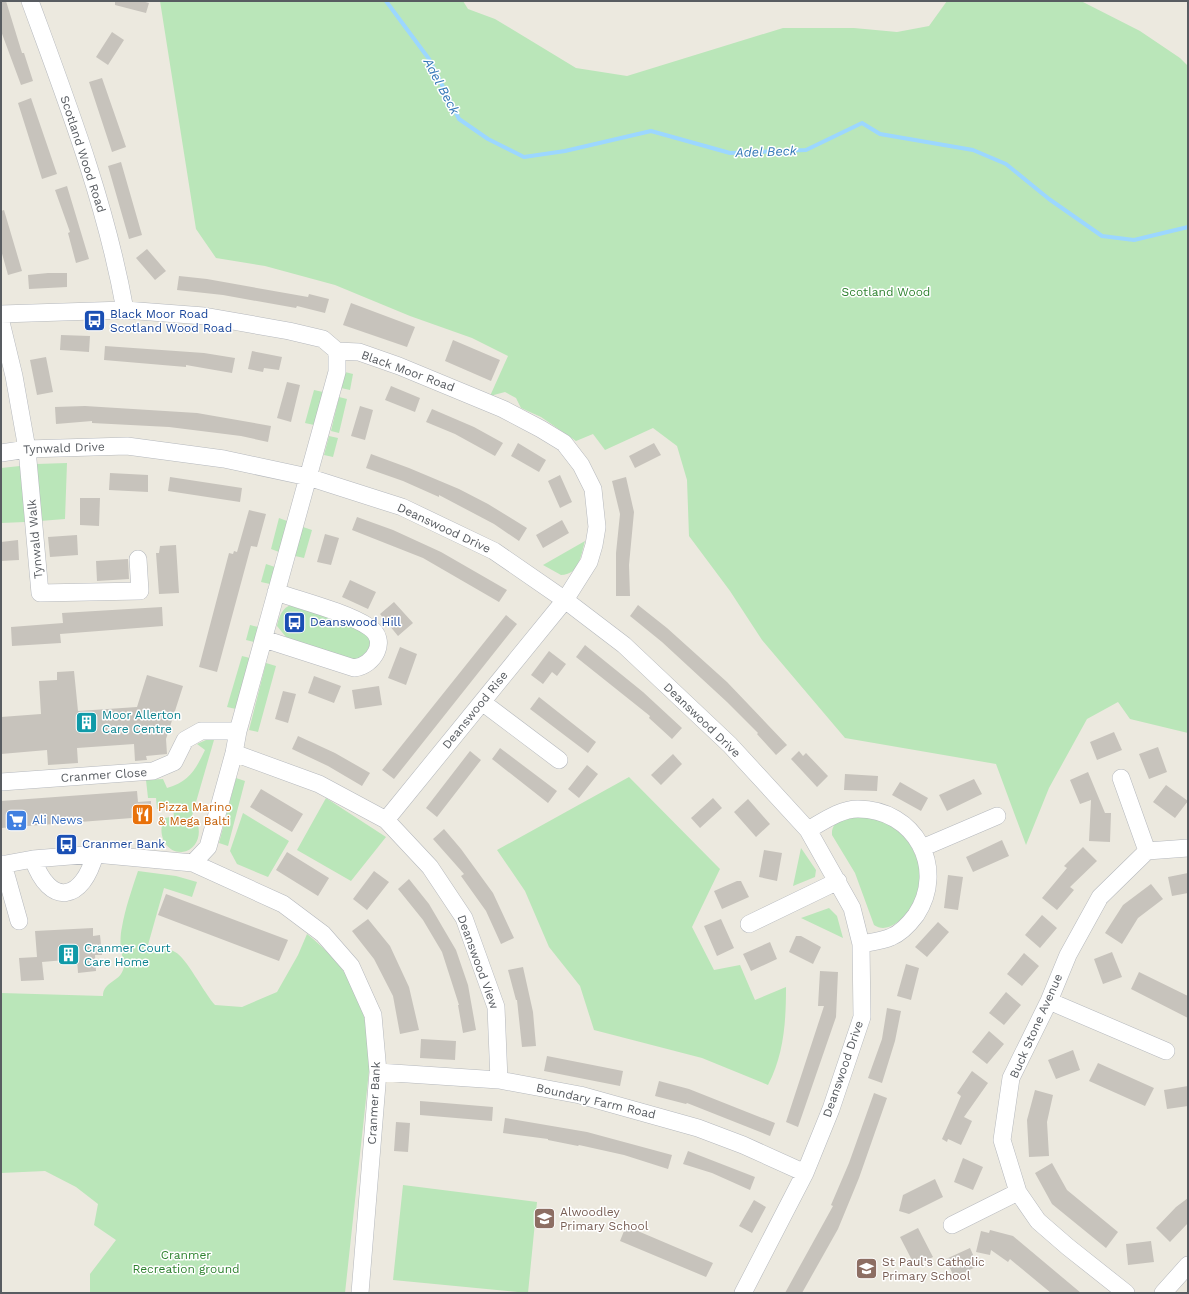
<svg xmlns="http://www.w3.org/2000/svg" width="1189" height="1294" font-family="'Work Sans',sans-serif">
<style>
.green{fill:#bae6b9}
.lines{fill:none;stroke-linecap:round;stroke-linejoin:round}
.stream{stroke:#9cd7ff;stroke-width:4}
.building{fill:#c7c3bc}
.minor-casing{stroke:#b5b8bd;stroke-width:18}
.minor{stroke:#fff;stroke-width:17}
.labels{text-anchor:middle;stroke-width:3;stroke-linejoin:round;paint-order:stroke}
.street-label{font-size:12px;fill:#585c61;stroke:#fff}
.park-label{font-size:12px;fill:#2e822f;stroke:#fff}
.transit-label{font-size:12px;fill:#164399;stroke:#fff;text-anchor:start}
.culture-label{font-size:12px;fill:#0d838f;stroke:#fff;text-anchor:start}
.food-label{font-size:12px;fill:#c56008;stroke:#fff;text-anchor:start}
.shop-label{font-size:12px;fill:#366cbe;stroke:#fff;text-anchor:start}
.education-label{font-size:12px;fill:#785e54;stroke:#fff;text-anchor:start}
.water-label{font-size:13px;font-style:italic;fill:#3478b7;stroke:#fff}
</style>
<rect width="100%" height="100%" fill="#ece9df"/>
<path class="green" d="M160,1H463L468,9L495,19L576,68L627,76L783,28H854L897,32L929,26L947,1H1081L1140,31L1180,58L1188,66V733L1130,719L1118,702L1087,719L1049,788L1026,845L996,764L845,738L762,640L730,591L689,536L687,480L677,446L653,428L605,450L593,434L576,441L541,417L521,408L516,398L505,392L490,396L508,356L472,338L410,316L335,285L265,266L216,258L196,229Z
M345,372L353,374L350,390L341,388Z
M314,390L323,392L314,425L305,423Z
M339,397L347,399L339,433L331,431Z
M329,436L338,438L333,457L324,455Z
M67,463L65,519L40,521L36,464Z
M20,466L25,522L1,523V468Z
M279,518L287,521L279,552L271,549Z
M303,527L312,530L304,558L295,556Z
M585,541C581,555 579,575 561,575L543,565Z
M266,564L275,567L270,584L261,582Z
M292,605L355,627L370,637L372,650L352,662L286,637L277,626C279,617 282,607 292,605Z
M250,625L258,627L254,642L246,640Z
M242,656L250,658L236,709L227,707Z
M266,663L276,666L258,732L249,730Z
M206,740H214L192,816C204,826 200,850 182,852C165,853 156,832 165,818L174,816L173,809H157L156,798H148L146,780L163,779L167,788C189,782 196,769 205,750L197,744Z
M629,777L720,869L692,927L714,970L740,965L755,1000L786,987C786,1022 784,1054 768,1085L702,1058L594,1030L580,986L549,947L525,891L497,850Z
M236,778L245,781L228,846L219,843Z
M326,798L386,837L351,881L297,850Z
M243,813L289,841L268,877L237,864L230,851Z
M859,817C865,818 872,818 878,820C886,822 895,828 901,834C916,848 922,868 920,887C917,904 893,938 874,925L855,873L832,835C831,819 847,819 859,817Z
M801,848L816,870L815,877L793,886Z
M138,871L176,876L197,882L192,897L164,888L148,945C157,946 166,947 175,952C186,957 204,993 215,1005L242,1007L277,992L298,955L307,934C355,972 370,1010 369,1071L345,1293H90V1274L116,1240L94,1225L98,1204L76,1187L45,1171L1,1173V993L103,996C103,982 119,982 123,970C126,964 123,961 122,955C120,948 120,935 122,927C125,909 132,889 138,871Z
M829,908L837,916L843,938L801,918Z
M403,1185L537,1202L528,1293L393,1280Z"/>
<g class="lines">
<path class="stream" d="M386,1L429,59L459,119L488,139L524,157L565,151L651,131L730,153L806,150L862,123L880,134L973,150L1006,164L1049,199L1102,236L1134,240L1188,227"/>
</g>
<path class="building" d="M1,1H6L22,53H24L33,81L21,85L1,31Z
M115,1H142L149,3L146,13L115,5Z
M112,32L124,40L108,65L96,57Z
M102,78L126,147L112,152L89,82Z
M31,98L57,174L42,179L18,103Z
M121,162L142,235L129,239L108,166Z
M67,186L89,259L76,263L68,233L70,232L55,190Z
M4,210L22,271L8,275L1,250V211Z
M147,249L166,271L155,280L136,258Z
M48,273H67V287L29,289L28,275Z
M179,276L207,279L308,297L309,294L329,299L325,313L297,306L296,308L223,295L177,290Z
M351,303L415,327L407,347L343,325Z
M61,335L90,336L89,352L60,350Z
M453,340L500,360L491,381L445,361Z
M105,346L204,353L235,358L232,373L186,365V367L104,360Z
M252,351L282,357L279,370L264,368L263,372L248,369Z
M46,357L53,392L37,395L30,360Z
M287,382L300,385L291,422L277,418Z
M391,386L420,398L415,412L385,400Z
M85,406L197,413L271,426L268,442L241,436L169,427L92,423V421L56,424L55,407Z
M360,406L373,410L365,440L351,436Z
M432,409L474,427L503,443L495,456L455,434L426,422Z
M518,443L546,460L539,472L511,456Z
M654,443L661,455L635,468L629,456Z
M371,454L409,468L459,489L488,504L527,528L519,541L494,524L439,495V497L403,481L366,468Z
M110,473L148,475V492L109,490Z
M560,475L572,502L560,508L548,481Z
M170,477L242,488L240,502L168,491Z
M626,477L634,512L629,565L630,596H616V553L620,514L612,481Z
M80,498H100L99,526L80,525Z
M249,510L266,514L257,547L251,546L217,672L199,667L229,553L233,554L234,551L237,552Z
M357,517L393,530L441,552L507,590L499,602L423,558L352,530Z
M562,520L569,533L543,548L536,535Z
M325,534L339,538L331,565L317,562Z
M77,535L78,555L50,557L48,537Z
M18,540L19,560L1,561V542Z
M176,545L179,593L159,594L156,553H159L160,546Z
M128,559L129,579L97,581L96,561Z
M350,580L376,592L368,609L342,597Z
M394,602L413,623L398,636L380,614Z
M638,605L667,628L727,682L787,745L776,755L757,734L758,733L727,702L662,642L630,616Z
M162,607L163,626L60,634L61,643L12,646L11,627L63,623L62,613Z
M506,615L517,624L394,779L382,770Z
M585,645L643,692L682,728L672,739L649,718L650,716L576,657Z
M400,647L417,654L406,685L388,678Z
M549,651L566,664L557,676L552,672L543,684L531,675Z
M74,671L78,711L137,707L147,675L183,686L166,739L167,754L146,756L147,760L135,761L134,744L77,748L78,763L48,765L47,750L1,754V717L41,714L39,681L57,680V672Z
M314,676L341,686L334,703L308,693Z
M379,686L382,705L355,709L352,690Z
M283,691L296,694L288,723L275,719Z
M539,697L596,742L588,753L530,709Z
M1114,732L1122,750L1097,760L1090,742Z
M298,736L335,753L370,773L362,786L328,766L292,749Z
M1158,747L1167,772L1149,779L1139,754Z
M500,748L557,791L548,803L492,759Z
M470,751L481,760L437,817L426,808Z
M799,751L803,756L806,753L828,776L817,787L791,759Z
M673,754L682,764L661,785L651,775Z
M587,765L598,774L579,798L568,789Z
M1088,772L1105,813H1111L1110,842L1089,841L1091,800L1080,804L1070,780Z
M845,774L878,776L877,791L844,790Z
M974,779L982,794L947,811L939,795Z
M900,782L928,798L921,811L892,795Z
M1166,785L1188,801L1175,818L1153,802Z
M261,789L303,814L292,832L250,807Z
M137,791L138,802L151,801L150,820L133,822L132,818L1,828V801Z
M713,798L722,808L700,828L691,818Z
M748,799L770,824L756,837L734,812Z
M444,829L461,849L493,893L514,938L501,944L486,911L461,876L464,874L433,839Z
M1002,840L1009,856L973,872L966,857Z
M1083,847L1097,861L1070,887L1074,890L1057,910L1042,898L1067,868L1064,866Z
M764,850L782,853L777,881L759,877Z
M287,852L329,878L318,896L276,870Z
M374,871L389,882L367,910L353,899Z
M1188,873V893L1172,896L1168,877Z
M948,875L963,877L958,910L944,908Z
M409,879L429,904L456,950L468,985L476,1030L463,1033L458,1005H459L442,952L423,920L398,889Z
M737,881H741L749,897L722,909L714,891Z
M1151,884L1163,899L1138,918L1122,944L1105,933L1123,905Z
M166,894L288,940L279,961L158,915Z
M1042,915L1057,928L1040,948L1025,935Z
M368,919L390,946L409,987L419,1030L400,1034L393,996L374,959L352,931Z
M721,919L734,948L717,956L704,926Z
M938,922L949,932L927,957L915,947Z
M93,928V936L100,935L102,955H95L96,971L78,973L77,959L42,962L44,980L21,981L19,958L37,957L35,931Z
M796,936H801L821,947L813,964L789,952Z
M770,942L777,959L751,971L743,954Z
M1112,952L1122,977L1103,984L1094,959Z
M1024,953L1039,966L1022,986L1007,974Z
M906,964L919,968L911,1000L897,996Z
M523,967L533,1012L536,1046L522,1047L517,1000H516L508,970Z
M820,971L838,972L836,1017L798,1127L786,1122L824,1006H818Z
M1139,972L1188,996V1018L1131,989Z
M1006,992L1021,1005L1004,1025L989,1013Z
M887,1008L901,1011L895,1041L882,1083L868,1078L882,1039Z
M989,1031L1004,1044L987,1064L972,1052Z
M421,1039L456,1041L455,1060L420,1058Z
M1073,1050L1080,1070L1056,1079L1048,1060Z
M547,1056L623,1071L620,1086L544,1071Z
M1098,1063L1154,1088L1145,1106L1089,1081Z
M972,1071L988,1083L964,1117L972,1121L961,1145L948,1139L947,1142L942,1139L961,1096L957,1093Z
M659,1081L689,1089L775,1123L770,1136L687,1103L686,1104L655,1096Z
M1188,1086V1106L1167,1109L1164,1090Z
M1035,1090L1053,1095L1047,1122L1049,1156L1029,1157L1027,1120Z
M874,1093L887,1098L859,1178L838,1229L802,1293H785L833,1206L831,1205L849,1163Z
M420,1101L493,1107L492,1121L420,1115Z
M505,1118L587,1132L672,1155L668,1169L624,1155L579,1145L578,1146L548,1140V1139L503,1133Z
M396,1122L410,1123L408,1152L394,1151Z
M688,1151L755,1177L750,1190L712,1173L683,1164Z
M963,1158L983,1167L973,1190L954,1182Z
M1052,1163L1067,1190L1118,1232L1106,1248L1052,1204L1035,1173Z
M935,1179L943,1197L909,1214L899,1211L903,1195Z
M1188,1198V1223L1170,1242L1156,1228L1176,1207Z
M754,1200L766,1207L752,1233L739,1226Z
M626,1226L713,1263L706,1277L620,1241Z
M918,1228L933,1257L915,1266L900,1237Z
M990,1230L1013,1236L1081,1293H1051L1010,1259L1008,1262L991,1250L990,1255L976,1252L981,1231L989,1233Z
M1151,1241L1154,1262L1128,1265L1126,1244Z
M970,1248L978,1266L954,1277L946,1259Z"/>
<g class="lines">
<defs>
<path id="minor" d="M30,1C67,102 106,203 125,310
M1,314L125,310L204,316L289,331L323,339L337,351L359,352L399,366L503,409L541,429L564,443L581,465L593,489L597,527L594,545L589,562L565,600L386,820
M1,322L14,376L27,449L40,593L140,591L138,559
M1,453L27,449L127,446L224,459L308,477L402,507L494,551L565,600L624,645L730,745L808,830L852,908L861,944L862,1017L831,1109L805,1173L743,1293
M264,639L354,668C374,666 389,640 369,627C346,612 302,601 276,592
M482,702L559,760
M234,753L319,784L386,820L430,867L464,918L496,1007L499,1080
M1121,778L1147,851
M1,782L153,771L174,762L185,740L201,731H238
M808,830C824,821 840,809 858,809C915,809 947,868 916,915C910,923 901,933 891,937C882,941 871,942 861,944
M922,848L997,816
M33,859C50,908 83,901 95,854
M193,863L208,847L234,753L238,731L337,372V351
M3,864L19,921
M1,865L33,859L95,854L193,863L283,904L323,934L351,966L373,1015L378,1072L360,1293
M749,924L838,881
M1049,1001L1166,1051
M378,1072L499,1080L580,1095L698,1128L743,1145L805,1173
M952,1225L1018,1192
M1126,1293L1068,1247L1038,1221L1018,1192L1002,1140L1011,1078L1049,1001L1068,955L1100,897L1147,851L1188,848
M1163,1293L1188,1265"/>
</defs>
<use href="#minor" class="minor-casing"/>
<use href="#minor" class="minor"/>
</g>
<defs>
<symbol id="bus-square" viewBox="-11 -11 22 22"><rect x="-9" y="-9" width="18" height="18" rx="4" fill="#1a4fb4" stroke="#fff"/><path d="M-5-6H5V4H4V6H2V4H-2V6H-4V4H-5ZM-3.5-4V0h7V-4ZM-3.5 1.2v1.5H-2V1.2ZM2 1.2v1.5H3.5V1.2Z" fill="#fff"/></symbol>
<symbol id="building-square" viewBox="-11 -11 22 22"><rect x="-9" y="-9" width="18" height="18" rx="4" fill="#0f9aa8" stroke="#fff"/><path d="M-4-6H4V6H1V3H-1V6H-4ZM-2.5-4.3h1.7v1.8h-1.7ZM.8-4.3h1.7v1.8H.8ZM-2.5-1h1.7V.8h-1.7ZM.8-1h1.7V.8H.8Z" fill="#fff"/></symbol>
<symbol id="restaurant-square" viewBox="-11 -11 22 22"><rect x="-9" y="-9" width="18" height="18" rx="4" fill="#e8710a" stroke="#fff"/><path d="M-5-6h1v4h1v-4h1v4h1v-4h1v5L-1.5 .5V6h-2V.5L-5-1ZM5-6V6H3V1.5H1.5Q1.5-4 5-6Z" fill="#fff"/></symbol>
<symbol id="supermarket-square" viewBox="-11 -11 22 22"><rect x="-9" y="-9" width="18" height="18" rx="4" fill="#3f7fe0" stroke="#fff"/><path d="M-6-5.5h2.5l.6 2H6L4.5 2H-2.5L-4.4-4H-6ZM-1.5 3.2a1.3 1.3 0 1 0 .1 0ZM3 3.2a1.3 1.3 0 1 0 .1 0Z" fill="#fff"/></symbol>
<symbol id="school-square" viewBox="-11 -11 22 22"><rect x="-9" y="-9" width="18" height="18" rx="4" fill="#8d6e63" stroke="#fff"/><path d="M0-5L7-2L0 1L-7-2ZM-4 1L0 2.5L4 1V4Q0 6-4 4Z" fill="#fff"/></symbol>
</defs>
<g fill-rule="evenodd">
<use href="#bus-square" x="82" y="308" width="25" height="25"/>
<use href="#bus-square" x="282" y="610" width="25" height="25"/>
<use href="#building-square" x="74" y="710" width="25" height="25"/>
<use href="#restaurant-square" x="130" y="802" width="25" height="25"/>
<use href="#supermarket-square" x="4" y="808" width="25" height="25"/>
<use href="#bus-square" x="54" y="832" width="25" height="25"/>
<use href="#building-square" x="56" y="942" width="25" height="25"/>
<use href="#school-square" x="532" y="1206" width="25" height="25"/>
<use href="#school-square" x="854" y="1256" width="25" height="25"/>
</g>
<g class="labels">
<g class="street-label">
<text transform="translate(83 154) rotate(72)" y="4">Scotland Wood Road</text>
<text transform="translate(408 371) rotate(20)" y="4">Black Moor Road</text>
<text transform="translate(64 448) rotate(-2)" y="4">Tynwald Drive</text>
<text transform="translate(444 528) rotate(25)" y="4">Deanswood Drive</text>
<text transform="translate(35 539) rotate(-95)" y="4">Tynwald Walk</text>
<text transform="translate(475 710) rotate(-51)" y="4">Deanswood Rise</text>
<text transform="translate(702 720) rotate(44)" y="4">Deanswood Drive</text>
<text transform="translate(104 775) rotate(-4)" y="4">Cranmer Close</text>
<text transform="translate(478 962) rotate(70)" y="4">Deanswood View</text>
<text transform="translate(1036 1026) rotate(-66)" y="4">Buck Stone Avenue</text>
<text transform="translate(843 1069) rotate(-71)" y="4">Deanswood Drive</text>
<text transform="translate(596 1101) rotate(13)" y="4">Boundary Farm Road</text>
<text transform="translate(374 1103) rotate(-87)" y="4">Cranmer Bank</text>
</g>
<g class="park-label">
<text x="886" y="296">Scotland Wood</text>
<text x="186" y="1259">Cranmer<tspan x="186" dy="14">Recreation ground</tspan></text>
</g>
<g class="transit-label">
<text x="110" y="318">Black Moor Road<tspan x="110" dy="14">Scotland Wood Road</tspan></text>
<text x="310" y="626">Deanswood Hill</text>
<text x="82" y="848">Cranmer Bank</text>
</g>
<g class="culture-label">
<text x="102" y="719">Moor Allerton<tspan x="102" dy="14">Care Centre</tspan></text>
<text x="84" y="952">Cranmer Court<tspan x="84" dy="14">Care Home</tspan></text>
</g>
<g class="food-label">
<text x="158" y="811">Pizza Marino<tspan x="158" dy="14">&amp; Mega Balti</tspan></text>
</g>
<g class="shop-label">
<text x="32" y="824">Ali News</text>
</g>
<g class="education-label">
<text x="560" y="1216">Alwoodley<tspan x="560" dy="14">Primary School</tspan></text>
<text x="882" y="1266">St Paul's Catholic<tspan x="882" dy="14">Primary School</tspan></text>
</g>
<g class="water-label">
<text transform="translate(442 86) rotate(62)" y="5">Adel Beck</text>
<text transform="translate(766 151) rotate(-2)" y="5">Adel Beck</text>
</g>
</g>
<rect width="1189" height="1294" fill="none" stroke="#585c61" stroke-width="4"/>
</svg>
